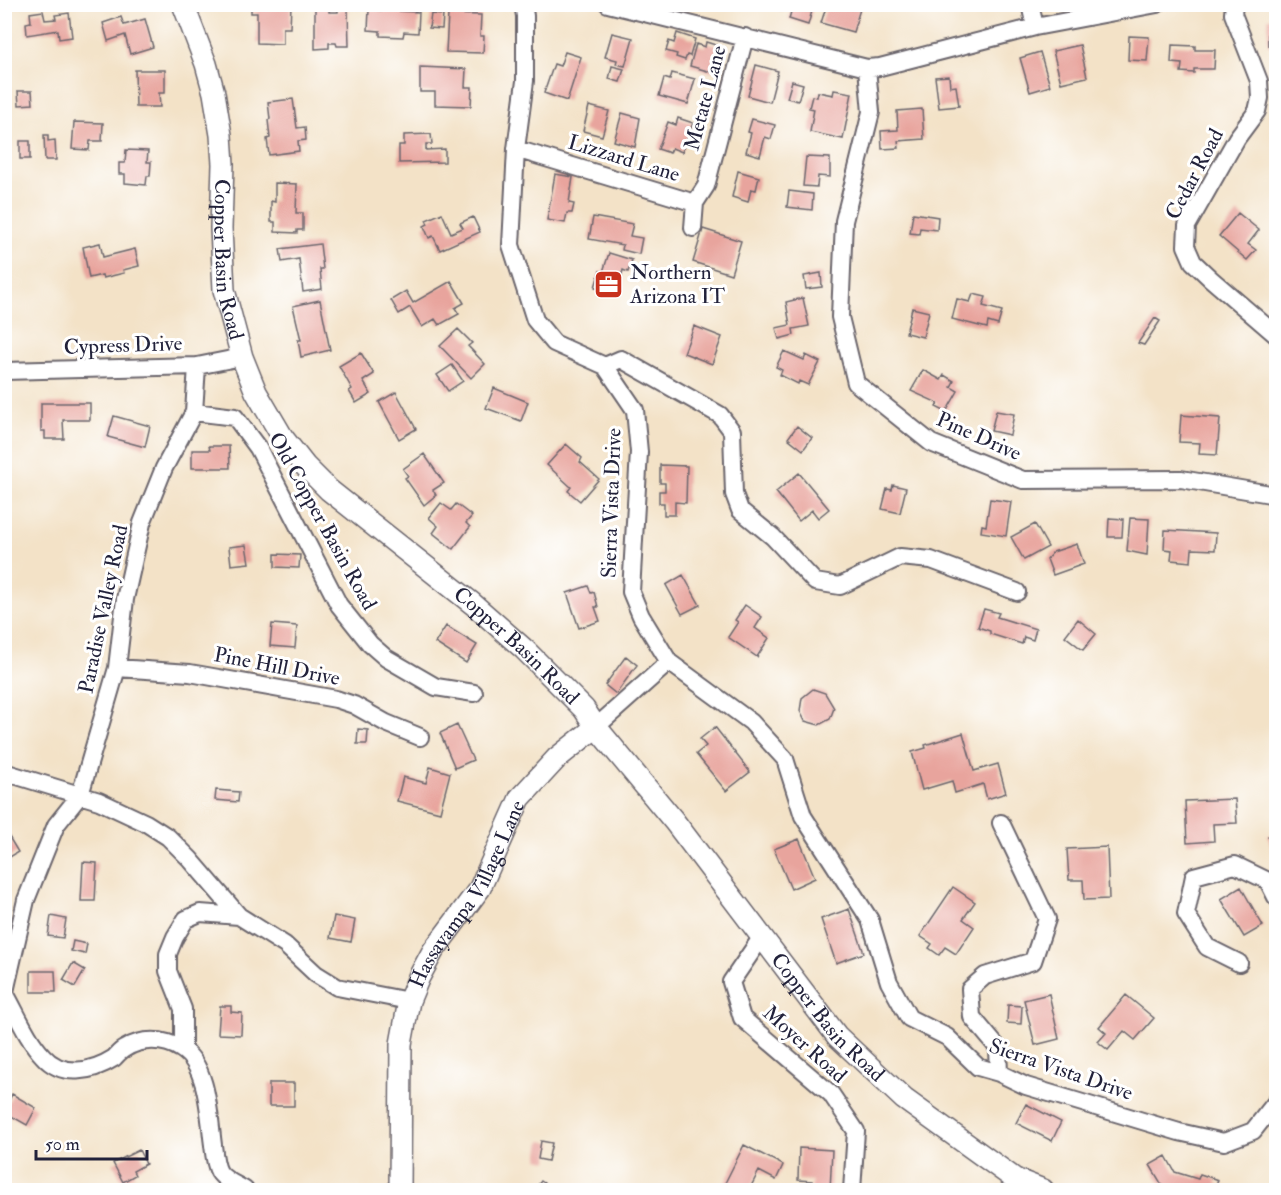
<svg xmlns="http://www.w3.org/2000/svg" width="1281" height="1195" font-family="'IM FELL Double Pica',serif">
<style>
.building{fill:#e8a49d}
.lines{fill:none;stroke-linecap:round;stroke-linejoin:round}
.minor-casing{stroke:#6b656c;stroke-width:20}
.tertiary-casing{stroke:#6b656c;stroke-width:24}
.minor{stroke:#fff;stroke-width:16}
.tertiary{stroke:#fff;stroke-width:21}
.labels{text-anchor:middle;stroke-width:6;stroke-linejoin:round;paint-order:stroke}
.street-label{font-size:21px;fill:#22223b;stroke:#fff}
.poi-label{font-size:21px;fill:#22223b;stroke:#fff;text-anchor:start}
</style>
<rect width="100%" height="100%" fill="#fff"/>
<filter id="ink" filterUnits="userSpaceOnUse"><feTurbulence type="fractalNoise" baseFrequency=".0167" numOctaves="2"/><feDisplacementMap in="SourceGraphic" scale="12" xChannelSelector="R" yChannelSelector="G"/><feConvolveMatrix kernelMatrix="1 2 1 2 8 2 1 2 1" color-interpolation-filters="sRGB"/></filter>
<filter id="wash" filterUnits="userSpaceOnUse"><feTurbulence type="fractalNoise" baseFrequency=".008" numOctaves="4" result="noise"/><feDisplacementMap in="SourceGraphic" scale="24" xChannelSelector="R" yChannelSelector="G"/><feGaussianBlur stdDeviation="1.35" result="paint"/><feColorMatrix in="noise" values="0 0 0 0 0 0 0 0 0 0 0 0 0 0 0 0 0 1.4 0 .05"/><feComposite in="paint" operator="in"/></filter>
<g filter="url(#wash)">
<rect width="100%" height="100%" fill="#f3e2c7"/>
<g id="blocks">
<path class="building" d="M251,4L291,5L290,28H283V44L257,43V13H251Z
M315,4H329V12H338V9H348L349,46H337L336,43H329V48L315,49Z
M767,4H785L783,11L767,6Z
M793,4H814L808,25L789,19Z
M827,4H843L860,9L853,32L821,23Z
M929,4H961V9L929,11Z
M369,10L419,12L418,33L404,32L403,37L380,36V31L368,30Z
M43,11L45,20L56,19L55,15L69,13L72,37L59,39L58,30L27,35L26,23L31,22L30,13Z
M431,14L443,15L442,29L429,28Z
M448,14L481,15L480,36H484L483,53L446,52Z
M121,17L124,25L145,19L153,47L130,54L125,35L108,41L103,23Z
M1268,18H1276V46H1268Z
M612,33L633,38L625,66L616,64L617,60L605,57Z
M677,33L695,39L690,56L687,55L685,60L676,57L677,54L666,51L669,41L674,43Z
M1129,36L1149,37L1147,61L1128,60Z
M706,42L719,46L711,72L690,66L696,44L705,47Z
M1080,45L1087,77L1061,83L1053,51Z
M1172,45L1195,46V50H1215L1214,69H1194V73L1181,72L1182,64L1171,63Z
M565,52L581,57L567,101L544,93L554,64L560,66Z
M1040,52L1050,86L1030,92L1020,58Z
M756,65L778,71L770,102L748,96Z
M612,66L624,69L620,82L609,79Z
M420,67L466,69L465,87H472L471,106L435,105V92H420Z
M135,70H165V93H159L160,107H136Z
M672,73L695,79L688,104L659,96L664,78L670,80Z
M949,76L950,87L956,86L959,106L939,108L935,77Z
M792,81L803,84L798,101L787,98Z
M834,90L852,93L843,139L810,132L814,109L809,108L812,96L817,97L818,92L833,95Z
M18,91H32L33,104L19,105Z
M293,99L297,128L305,127L306,140L298,141L299,151L269,155L267,139L270,138L268,120L270,119L268,102Z
M589,106L609,111L602,136L583,131Z
M922,109L924,139L898,141L899,148L882,149L881,131L898,130L897,111Z
M622,113L640,118L635,147L614,141Z
M678,118L693,123L682,152L672,148L670,153L658,149L668,122L676,125Z
M752,119L775,125L771,139L765,137L760,156L746,152L751,133L748,132Z
M74,122L103,123L102,141H90L89,150L72,149Z
M431,134L432,144H426V150L445,149V162L399,163V145H404V135Z
M44,135H48V141L55,140L56,160H45Z
M20,141H30V159H20Z
M126,150L148,151L147,162H151L150,176H147L146,185L125,183V174H119V163H125Z
M806,157L830,158V177L818,176L817,187L803,186Z
M738,171L759,177L756,190L751,189L748,202L732,197Z
M555,174L573,177L569,203L574,204L572,213H567L565,223L547,220Z
M275,183L297,184L296,213H303V230H297V233L275,232V222H271V201L275,202Z
M789,191L813,194L812,210L787,207Z
M442,213L451,233L463,228L460,223L473,217L480,232L440,250L433,236L429,238L424,226L428,224L426,220Z
M913,213L938,217L937,230L920,228L919,234L910,233Z
M1238,213L1259,230L1248,244L1256,250L1247,260L1219,236Z
M593,217L633,224L630,236L642,238L639,254L622,250L623,245L589,239Z
M703,229L741,241L731,274L693,262Z
M100,243L103,257L135,249L139,266L123,270L124,273L103,278L102,275L89,278L83,247Z
M320,244L323,269H320L322,289L303,292L299,259L282,262L280,249Z
M609,253L632,260L628,272L623,270L617,293L595,287L600,271L603,272Z
M821,273L822,287L806,289L804,276Z
M451,281L464,303L455,308L459,314L439,325L435,319L422,327L410,307L399,314L391,300L406,291L413,303Z
M973,294L986,297L983,306L1002,311L998,325L988,322L987,328L952,319L957,299L970,302Z
M803,298L809,326L793,329L794,335L779,339L776,328L790,325L786,302Z
M320,300L330,350L301,357L298,340H301L293,306Z
M912,308L929,312L923,337L906,333Z
M1155,318L1160,321L1144,345L1138,343Z
M694,326L722,337L712,364L684,353Z
M458,329L472,343L468,346L485,364L471,378L440,346Z
M784,351L804,360L806,355L820,362L808,385L799,381L798,384L780,375L782,370L776,367Z
M361,353L374,374L363,381L371,394L356,403L349,391L352,389L339,366Z
M452,365L463,381L448,391L437,375Z
M923,370L941,380L944,375L954,381L951,387L958,391L946,412L936,407L938,403L911,391Z
M494,388L528,402L521,421L486,408Z
M396,392L416,429L399,439L379,402Z
M41,403H90V420H63L64,439H45V431H41Z
M996,411L1014,414L1010,435L991,431Z
M1181,415L1220,418L1217,455L1199,454L1200,443L1179,442Z
M114,416L150,426L145,447L108,437Z
M797,426L812,438L803,450L788,438Z
M566,444L582,458L580,462L599,479L580,501L568,491L571,487L547,465Z
M209,446H229L230,468H192V450H210Z
M424,454L444,483L433,490L436,495L424,505L405,478L408,476L403,469Z
M660,465L687,466L686,503L675,502V515H664V503H659V491H665V483H660Z
M799,473L829,509L818,518L812,510L799,521L776,492Z
M893,485L906,488L900,513L882,509L887,489L892,490Z
M990,499L1011,502L1006,536L981,532L982,525L986,526Z
M441,503L451,510L456,504L472,516L466,523L470,527L453,549L433,533L438,526L429,518Z
M1109,518L1123,519L1122,537H1108Z
M1130,518L1149,519L1147,555L1127,551Z
M1035,524L1048,547L1024,560L1011,537Z
M1165,530L1216,533L1215,550L1192,549L1191,562L1171,560L1172,550L1164,549Z
M1077,544L1084,564L1053,575L1047,559L1053,552Z
M246,545L249,563L231,565L229,547Z
M275,554L300,555L299,568L275,567Z
M683,575L700,605L682,614L666,585Z
M588,586L591,593L594,592L598,607H595L600,621L579,628L567,593Z
M745,605L762,617L755,628L769,638L757,657L728,637L738,622L735,620Z
M984,609L999,613L997,617L1036,629L1033,640L1024,637L1022,644L990,634V631L978,627Z
M1078,619L1096,634L1083,650L1065,636Z
M272,624L297,626L295,648L270,646Z
M446,626L477,645L466,663L435,643Z
M626,656L637,665L616,694L605,685Z
M813,689L825,693L834,708L830,719L819,725L805,721L800,711L802,698Z
M457,725L473,760L455,768L440,733Z
M715,727L750,772L726,791L696,754L706,746L700,739Z
M358,729L368,730L367,744H357Z
M963,733L974,771L998,764L1006,793L987,799L983,784L955,793L952,781L922,790L912,752L926,748L925,745Z
M430,767L450,773L440,812L397,801L403,777L426,783Z
M216,790L239,792L238,802L215,800Z
M1235,799L1237,823L1213,824L1214,841L1187,843L1185,801Z
M1276,833V853L1273,854L1268,836Z
M9,837L18,852L5,860V839Z
M799,839L815,878L791,889L774,849Z
M1107,847L1109,899L1084,900L1083,880H1069L1067,849Z
M83,862L97,863L95,901H81Z
M953,887L975,902L963,919L974,927L956,954L945,947L939,955L929,948L932,944L920,936Z
M1241,887L1263,926L1244,937L1221,899Z
M849,909L864,953L836,963L821,919Z
M51,916L66,919L63,938L48,936Z
M334,916L355,920L351,942L330,938Z
M73,941L87,944L85,954L71,951Z
M73,963L85,970L75,987L63,980Z
M31,971H55L56,992H31Z
M1049,994L1059,1039L1035,1045L1024,1000Z
M1126,995L1154,1018L1135,1040L1124,1031L1108,1050L1098,1042L1106,1033L1099,1027Z
M1008,1005L1022,1006L1021,1024L1007,1023Z
M220,1006H231V1012L242,1013L241,1035L218,1034Z
M269,1083H294V1106H269Z
M12,1094L36,1108L27,1125L4,1112Z
M1026,1104L1061,1122L1052,1141L1016,1123Z
M541,1141L552,1143L548,1161L538,1159Z
M744,1145L783,1165L776,1180L759,1171L749,1190H730L723,1187Z
M799,1148L832,1150L830,1190H811L812,1181L798,1180Z
M139,1150L146,1164L133,1171L135,1175L123,1182L113,1163Z
M1166,1156L1175,1172L1198,1179L1200,1174L1218,1180L1216,1184L1227,1187L1225,1190H1165L1150,1165Z
M541,1181L554,1190H534Z"/>
</g>
</g>
<g filter="url(#ink)">
<use href="#blocks" fill-opacity="0" stroke="#6b656c" stroke-width="1.5"/>
<g class="lines">
<defs>
<path id="minor" d="M523,4L525,16V81L516,149L511,245L535,320L554,343L605,366L635,410L639,452L631,592L641,616L669,662L751,722L785,759L803,816L870,920L889,982L909,1018L947,1037L978,1067L999,1073L1026,1086L1179,1132L1224,1142L1253,1131L1276,1102
M608,4L867,68L880,67L1035,27L1157,4
M1030,4L1035,27
M1234,4L1233,14L1259,81L1260,98L1257,111L1237,138L1187,226L1186,246L1193,262L1211,279L1276,335
M867,68L871,112L844,221L840,317L856,383L931,443L1023,480L1181,479L1276,495
M516,149L695,203L693,228
M695,203L706,186L745,37
M605,366L621,359L720,415L732,431L734,494L740,510L773,537L815,582L840,586L900,557L931,560L1017,592
M4,371L197,366L242,357
M194,412L235,417L258,448L339,605L370,644L386,658L436,687L474,693
M117,668L190,673L336,699L354,705L386,723L420,737
M596,727L669,662
M4,772L99,801L146,823L168,837L190,859L239,916L285,945L316,974L337,987L409,1001
M761,938L731,982L742,1018L831,1094L856,1131L852,1190
M1239,963L1207,947L1186,914L1194,876L1235,865L1268,881L1276,897
M5,993C17,1014 27,1039 43,1056C62,1078 92,1072 114,1058C117,1055 120,1051 124,1049C141,1038 164,1038 181,1049C208,1065 209,1116 213,1145C214,1154 215,1165 219,1172C224,1180 237,1185 245,1190
M4,996L26,900L56,825L80,795L117,668L125,599L142,523L164,468L194,412L197,366
M183,1050V1009L168,971V954L175,937L186,919L200,913L239,916
M999,1073L998,1048L972,1017L970,989L985,976L1033,961L1047,919L1001,823"/>
<g id="tertiary">
<path id="s1" d="M183,4L206,64L214,93L221,135L223,164L221,228L224,290L242,357L256,392L283,438L305,466L329,490L473,604L524,649L584,709L596,727L674,821L837,1036L904,1099L1015,1179L1043,1190"/>
<path id="s2" d="M400,1190L401,1044L409,1001L419,977L433,951L480,888L520,798L557,758L596,727"/>
</g>
</defs>
<use href="#minor" class="minor-casing"/>
<use href="#tertiary" class="tertiary-casing"/>
<use href="#minor" class="minor"/>
<use href="#tertiary" class="tertiary"/>
</g>
</g>
<defs>
<symbol id="office-square" viewBox="-11 -11 22 22"><rect x="-9" y="-9" width="18" height="18" rx="4" fill="#c8321e" stroke="#fff"/><path d="M-6-3h4V-5.5h4V-3h4V5H-6ZM-1-4.5V-3h2v-1.5ZM-6 0V1H6V0Z" fill="#fff"/></symbol>
</defs>
<g fill-rule="evenodd">
<use href="#office-square" x="592" y="268" width="33" height="33"/>
</g>
<g class="labels">
<g class="street-label">
<text transform="translate(705 98) rotate(-75)" y="7">Metate Lane</text>
<text transform="translate(624 158) rotate(17)" y="7">Lizzard Lane</text>
<text transform="translate(1194 174) rotate(-62)" y="7">Cedar Road</text>
<text dy="7" stroke="none"><textPath href="#s1" startOffset="262">Copper Basin Road</textPath></text>
<text transform="translate(123 345) rotate(-2)" y="7">Cypress Drive</text>
<text transform="translate(979 436) rotate(24)" y="7">Pine Drive</text>
<text transform="translate(611 503) rotate(-88)" y="7">Sierra Vista Drive</text>
<text transform="translate(323 521) rotate(61)" y="7">Old Copper Basin Road</text>
<text transform="translate(103 609) rotate(-78)" y="7">Paradise Valley Road</text>
<text dy="7" stroke="none"><textPath href="#s1" startOffset="766">Copper Basin Road</textPath></text>
<text transform="translate(277 666) rotate(11)" y="7">Pine Hill Drive</text>
<text dy="7" stroke="none"><textPath href="#s2" startOffset="312">Hassayampa Village Lane</textPath></text>
<text dy="7" stroke="none"><textPath href="#s1" startOffset="1252">Copper Basin Road</textPath></text>
<text transform="translate(805 1044) rotate(42)" y="7">Moyer Road</text>
<text transform="translate(1061 1069) rotate(19)" y="7">Sierra Vista Drive</text>
</g>
<g class="poi-label">
<text x="630" y="279">Northern<tspan x="630" dy="24">Arizona IT</tspan></text>
</g>
</g>
<rect width="1281" height="1195" fill="none" stroke="#fff" stroke-width="24"/>
<path d="M36 1150v9h111v-9" fill="none" stroke="#22223b" stroke-width="3"/>
<text x="45" y="1150" font-size="18" fill="#22223b" stroke="#ffffff" stroke-width="4.5" paint-order="stroke">50 m</text>
</svg>
